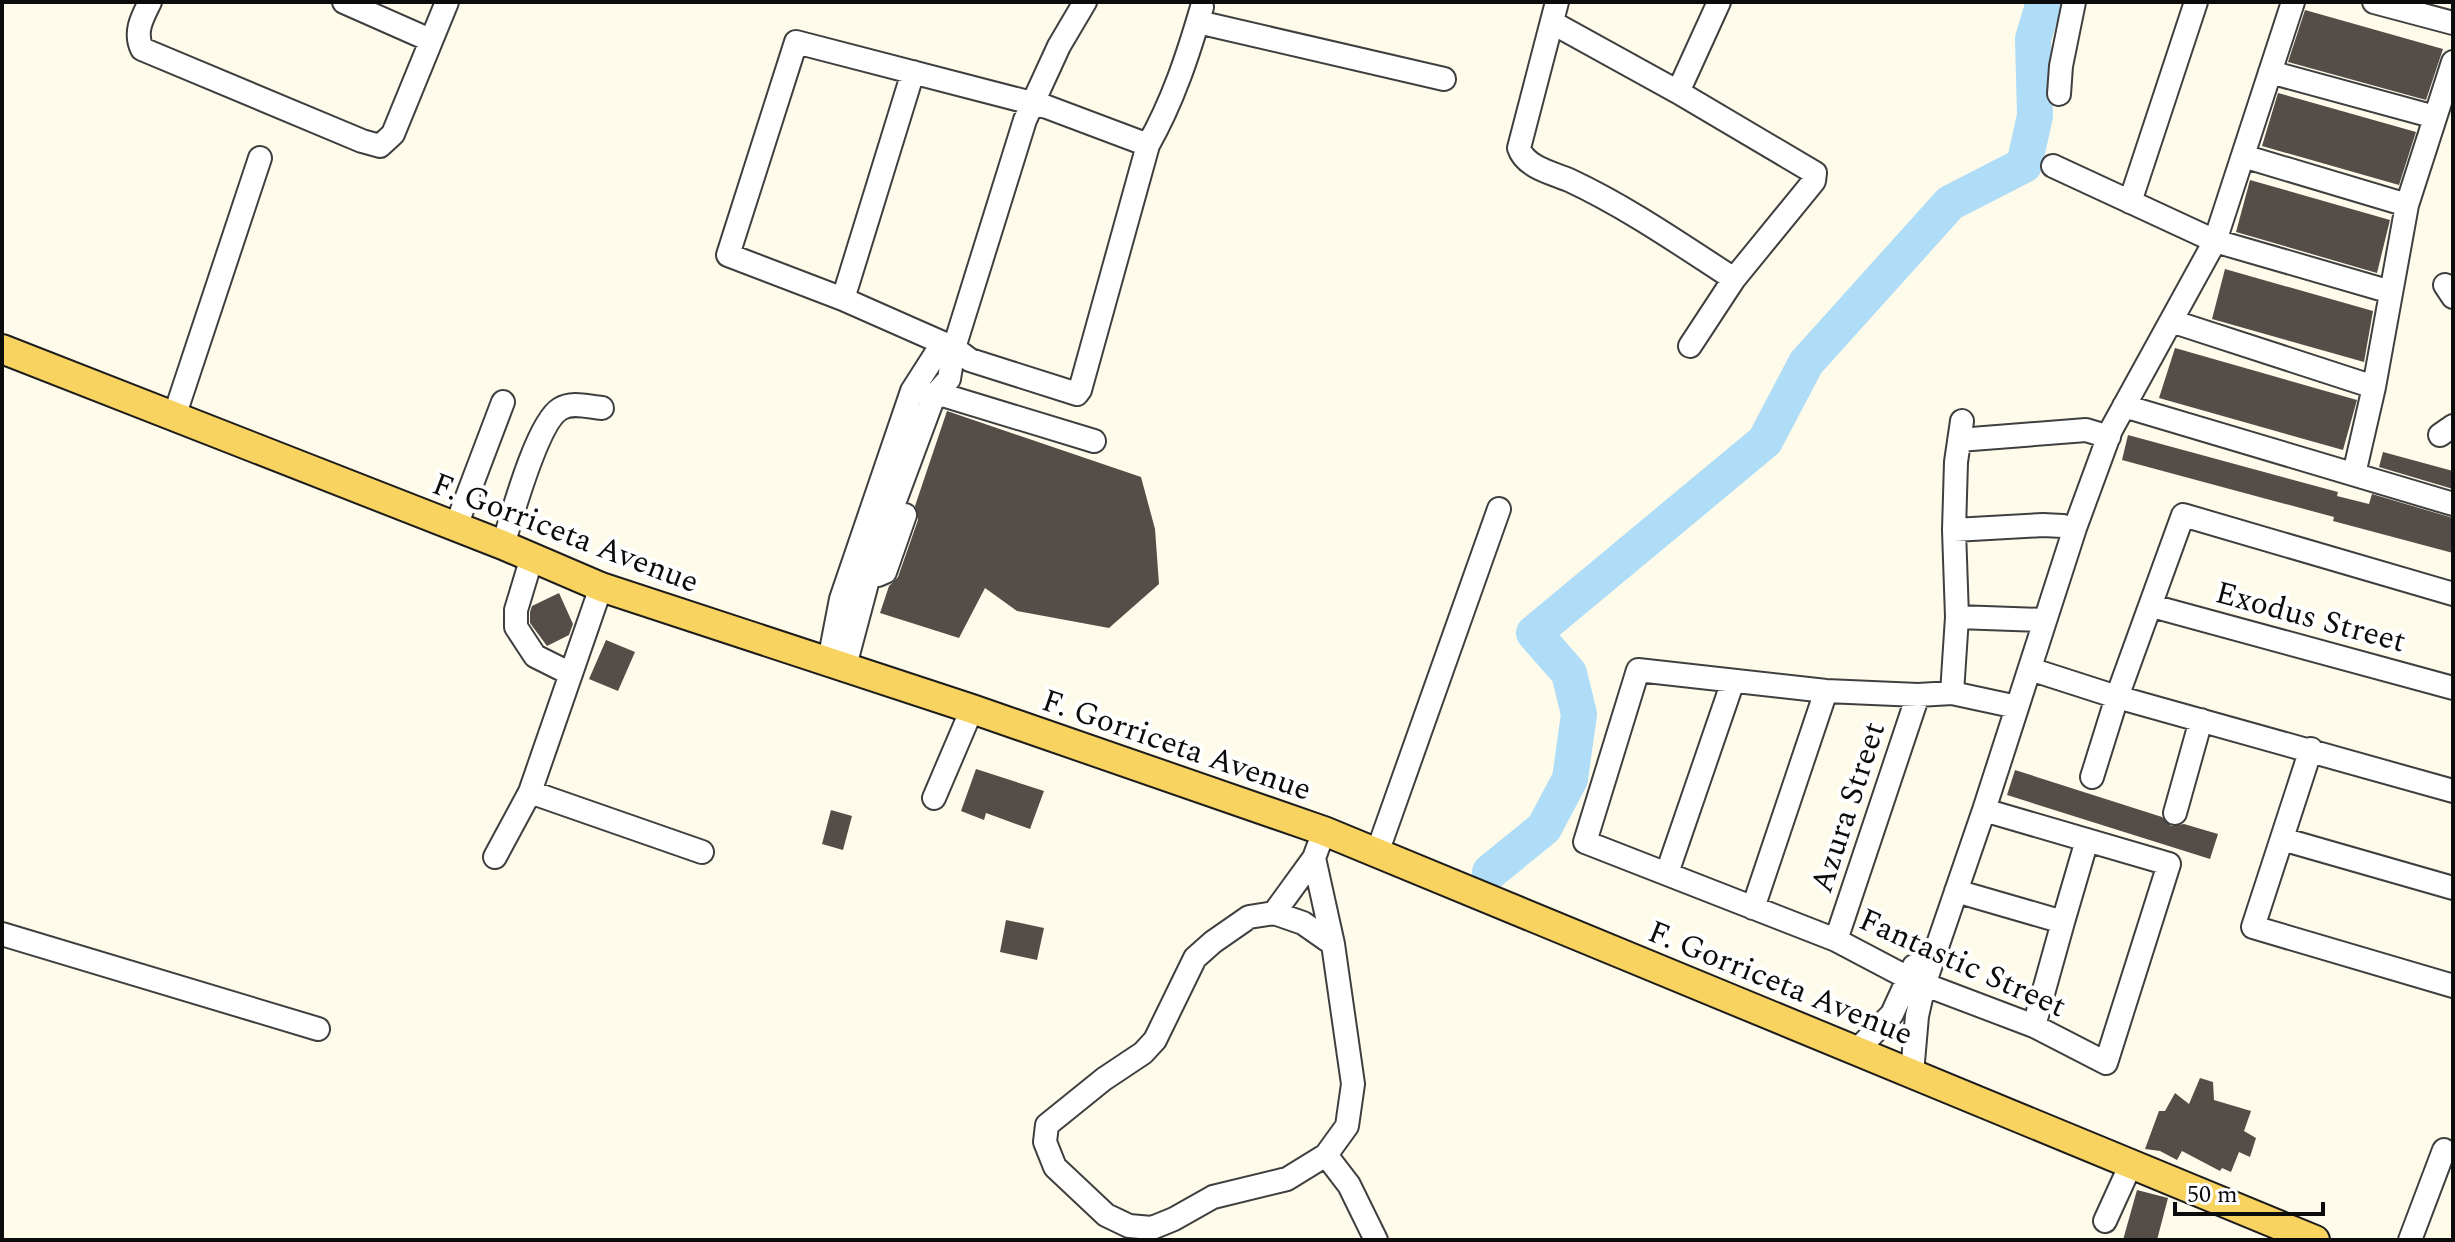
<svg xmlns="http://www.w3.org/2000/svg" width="2455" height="1242" font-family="Spectral,serif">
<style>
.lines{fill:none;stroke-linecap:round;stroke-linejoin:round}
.river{stroke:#afdcf6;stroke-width:36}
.building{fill:#544d48}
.minor-casing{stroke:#3f3f3f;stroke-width:26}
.major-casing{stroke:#1d1d1d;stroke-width:32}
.minor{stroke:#fff;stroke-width:22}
.major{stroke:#f9d360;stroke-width:28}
.labels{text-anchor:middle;stroke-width:8;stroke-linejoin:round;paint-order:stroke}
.street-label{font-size:32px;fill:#0c0c0c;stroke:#fff}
</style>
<rect width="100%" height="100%" fill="#fffbea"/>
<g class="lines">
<path class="river" d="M1490,872L1544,828L1570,779L1579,714L1569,673L1534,633L1765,441L1806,363L1950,203L2024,165L2035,116L2033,39L2044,2"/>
</g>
<path class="building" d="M2305,10L2443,49L2426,100L2288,62Z
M2278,93L2416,132L2399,185L2262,146Z
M2250,180L2390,220L2377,273L2236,232Z
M2225,269L2373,311L2364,362L2212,319Z
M2175,348L2357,400L2343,450L2159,398Z
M947,411L1141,477L1155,529L1159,584L1109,628L1017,611L985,588L959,638L880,613L889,586L898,577L918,520L915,506Z
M2128,435L2338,492L2337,496L2369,504L2372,494L2453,518V553L2333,521L2334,517L2122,460Z
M2383,452L2453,471V489L2379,467Z
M559,593L573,624L569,635L547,646L530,623V612L532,606Z
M606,640L635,652L618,691L589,679Z
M976,769L1044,791L1030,829L986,813L984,820L961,811Z
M2015,770L2162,817L2171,826L2184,824L2218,834L2210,859L2007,795Z
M831,810L852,816L843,850L822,844Z
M1006,920L1044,928L1037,960L1000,952Z
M2200,1078L2213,1082L2214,1100L2251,1111L2244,1131L2256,1138L2250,1157L2239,1152L2231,1172L2222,1168L2220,1171L2182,1151L2177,1160L2160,1151L2145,1149L2159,1111H2165L2175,1093L2189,1104Z
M2137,1190L2168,1198L2157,1240H2123Z"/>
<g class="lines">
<defs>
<path id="minor" d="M150,2C142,18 134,32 142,49L362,141L380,146L393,134L447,2
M344,2L430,40
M1557,2L1519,148C1525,167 1552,173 1569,180C1627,207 1680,244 1734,279
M2374,2L2453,23
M1198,22L1444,79
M1553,23L1678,92L1815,173L1814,181L1734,279L1690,346
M2270,72L2435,117
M1678,92L1719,2
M2059,94L2061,66L2074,2
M1148,145L1047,107L796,42L728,255L843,299L954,348L970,360L1077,394L1080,390L1148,145C1173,101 1188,55 1202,7
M2243,156L2407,205
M2053,166L2215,241L2391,292
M2130,202L2196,2
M2445,285L2453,297
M843,299L913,72
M2171,321L2374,387
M926,394L946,396L1094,441
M2124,406L2453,504
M174,417L260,158
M2440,435L2453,426
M1959,440L2086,430L2109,437
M2354,474L2374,387L2407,205L2453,62
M456,526L503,402
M1954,530L2043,525L2063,526
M503,545C512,516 537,423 560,409C572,401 589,407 602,408
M532,557L516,610V627L535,656L571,674
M865,571L878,575L885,572L905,515
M2152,606L2453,688
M1957,617L2044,620
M829,661L841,599L912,391L935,355L954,348
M845,666L874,557L934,396L949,379L954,348L1025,120L1059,46L1085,2
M2030,669L2117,697L2453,791
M1952,693L1957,617L1954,530L1956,462L1962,421
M2311,749L2253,927L2453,986
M2092,777L2117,697L2183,515L2453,594
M530,792L702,852
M934,798L972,709
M1984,810L2169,864L2106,1063L2034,1026L1910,979L1836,940L1585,842L1638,670L1826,691L1918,695L1952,693L2017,707
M2175,813L2201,720
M2282,839L2453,888
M1377,853L1499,509
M495,857L530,792L601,587
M1314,858L1333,944
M1667,873L1733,681
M1956,891L2063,922L2034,1026
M1753,908L1826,691
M1274,913L1303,923L1333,944L1353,1084L1347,1126L1326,1155L1287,1179L1213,1197L1174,1219L1152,1228L1129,1226L1106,1215L1055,1167L1045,1142L1047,1125L1104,1079L1143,1053L1155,1040L1195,958L1213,942L1249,917L1274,913L1314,858L1324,831
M2063,922L2087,840
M2,934L318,1029
M1836,940L1918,695
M1857,1050L1892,1014L1914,966
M1912,1073L1917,1016L1924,985L1984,810L2075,528L2111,430L2215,241L2293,2
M1326,1155L1349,1185L1376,1240
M2105,1221L2131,1164
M2410,1240L2444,1150"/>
<path id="major" d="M2,349L503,545L601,587L972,709L1324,831L2315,1240"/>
</defs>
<use href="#minor" class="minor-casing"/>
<use href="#major" class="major-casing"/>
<use href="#minor" class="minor"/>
<use href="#major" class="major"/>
</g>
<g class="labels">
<g class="street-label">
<text transform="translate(566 532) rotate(21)" y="11">F. Gorriceta Avenue</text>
<text transform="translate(2311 616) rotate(15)" y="11">Exodus Street</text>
<text transform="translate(1177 744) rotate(19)" y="11">F. Gorriceta Avenue</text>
<text transform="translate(1847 807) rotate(-72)" y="11">Azura Street</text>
<text transform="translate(1963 962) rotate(24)" y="11">Fantastic Street</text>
<text transform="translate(1781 982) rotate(22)" y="11">F. Gorriceta Avenue</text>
</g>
</g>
<rect width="2455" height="1242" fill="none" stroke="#0c0c0c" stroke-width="8"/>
<path d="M2175 1202v12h148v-12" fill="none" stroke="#0c0c0c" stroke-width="4"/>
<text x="2187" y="1202" font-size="24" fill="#0c0c0c" stroke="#ffffff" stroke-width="6" paint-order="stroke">50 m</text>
</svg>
